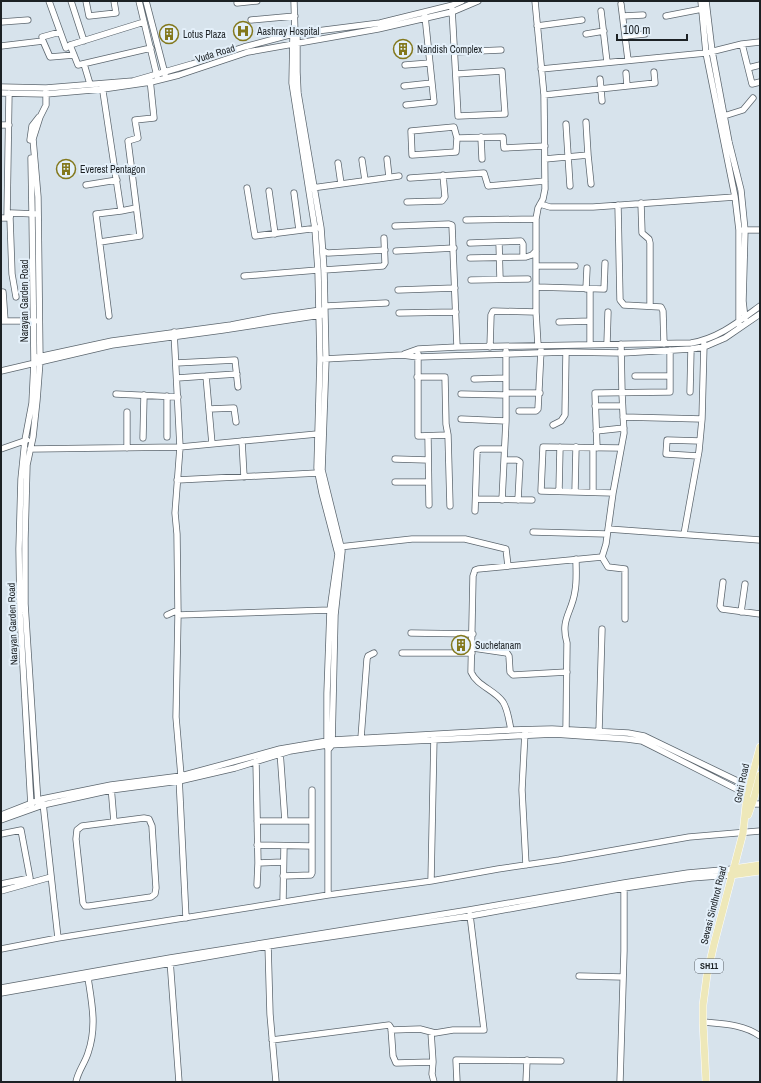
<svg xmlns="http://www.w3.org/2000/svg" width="761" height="1083" font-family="'Archivo Narrow',sans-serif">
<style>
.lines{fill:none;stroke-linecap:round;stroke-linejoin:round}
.minor-casing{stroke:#5d676f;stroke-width:7}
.major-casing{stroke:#fff;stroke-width:8}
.minor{stroke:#fff;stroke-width:5.5}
.major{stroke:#eee8b9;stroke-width:7}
.labels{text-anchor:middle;stroke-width:4;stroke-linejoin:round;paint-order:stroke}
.shield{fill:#e4f0fa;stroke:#585f64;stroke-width:1}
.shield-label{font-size:9px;font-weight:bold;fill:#1c2124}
.poi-label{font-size:10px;fill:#1c2124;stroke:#e4f0fa;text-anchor:start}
.street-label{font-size:10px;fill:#1c2124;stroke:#e4f0fa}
</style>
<rect width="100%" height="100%" fill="#d7e3ec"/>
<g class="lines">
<defs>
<path id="minor" d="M49,1L66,48L70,45
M71,1L84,41
M86,1L89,16L116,13L114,1
M139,1L157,76
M146,1L165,74
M294,1L295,34
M535,1L544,95L545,189L543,199L538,208L536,219V312L538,346
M701,1L706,53L735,197L739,230V325
M706,1L712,51L729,142L741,190L745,230L743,301L745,319
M237,3L257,1
M621,4L628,60
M452,9L458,116L505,114L502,71L456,74
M601,11L607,62
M623,16L643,15
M666,16L702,9
M251,20L295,16
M1,22L28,20
M144,22L70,45L78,65L151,48
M537,26L582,20
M293,34L292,83L315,229L318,270L320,359L317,468L322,493L338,554L330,610L327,693V741L328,750L332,745L335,615L342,551L322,470L326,359L324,270L321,228L298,93L297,72V34
M586,34L604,31
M625,36L645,34
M42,37L60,32
M742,44L760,42
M1,46L43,41L50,57L74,55
M454,52L501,50
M84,64L90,84
M405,65L430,63
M748,68L760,65
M541,69L706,53L742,44L752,84L760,82
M626,73L627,86
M600,79L602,101
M102,85L121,211L96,214L109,316
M404,86L432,83
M1,87L46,88L133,81L192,64L244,47L293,34L380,23L453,5L462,1
M1,93L46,94L103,89L151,82L179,75L248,52L378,29L452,12L478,1
M544,95L655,83L654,72
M406,105L434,102L425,16
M724,116L743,110L753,98
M586,122L588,155
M566,124L570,186
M1,125H9
M481,137L482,159
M457,138L456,152L412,155L411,131L454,127L457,138L503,137L504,148L545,146
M30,140L32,126L39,117
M31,158L32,213L34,363L32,403L25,440L21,479L19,549L20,614L31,806
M387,159L389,177
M545,159L588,155L591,184
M362,160L365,180
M338,163L341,184
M410,178L484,173L488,186L545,181
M86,185L117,180
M247,188L255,236L318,228
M312,188L399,176
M269,191L275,234
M294,193L299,230
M407,202L442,201L445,197L443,175
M641,203L642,233L649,239L650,243V305
M540,204L550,207H593L735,197
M618,205L620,300L624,305L661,307L663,311L664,344
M121,211L136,208
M1,218H10L11,213L36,214
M7,218L9,93
M10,218L12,274L16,297
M466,220L536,219
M395,226L449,224L452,225L457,347
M742,230H760
M100,242L140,236L128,141L138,138L135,120L154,118L150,79
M499,242L500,279
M470,243L521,241L523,244V257
M323,251L328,253L385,250
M396,251L454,248
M470,258L526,257L532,255L536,251
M536,266H575
M324,270L383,266L385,263L384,238
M244,276L318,270
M471,280L528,279
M536,287L604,289L605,263
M586,289L587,268
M590,289V344
M398,290L455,288
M1,292H3L5,321
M326,306L386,303
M399,313L456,312
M1,321H35
M559,322L590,321
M174,332L180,447L175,513L177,534L178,615L330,610
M607,344L608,312
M490,347L491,315L493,311L536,312
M404,354L418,349L457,347L691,343C719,338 738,322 760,306
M38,357L112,341L231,325L272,317L321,310
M324,359L402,355L418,357L566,352L622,353L691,349L704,347L725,338L760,314
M176,363L235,360L238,387
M1,371L112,345L223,330L321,315
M635,376H669
M417,377H445L446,424L448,435L418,436V354
M177,378L206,376
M474,379L506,378
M690,392L691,349
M506,393H540
M116,394L178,397
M461,394L506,395
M167,396V437
M595,406H622
M209,409L234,408L236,422
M519,411H536L538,409L541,350
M623,417L702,419
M461,419L506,421
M553,425L561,421L565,415L566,352
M596,431L624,428
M448,435L450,506
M428,436L429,505
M143,438L144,395
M242,441L244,477
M212,444L206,376L237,374
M127,448V412
M593,448V492
M597,448L595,393L670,392V350
M1,449L27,440
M30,449L180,447L317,434
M698,456L666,454L667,440L700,441
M395,459L428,460
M504,460H517L520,462L518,500
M177,480L318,473
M395,482H428
M559,491L560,447
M575,492L576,447
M613,493L541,491L543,447L621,448
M476,499L532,500
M502,500L506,421V351
M475,511L477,451L480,449H504
M608,529L760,540
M533,532L607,534
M684,534L699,451L702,419L704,344
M339,547L412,539H465L506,549L508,566
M602,557L608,567L625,569V619
M723,582L720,606L722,609L760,614
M741,612L745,584
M167,615L178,610
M178,615L176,717L181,776
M411,633L473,634
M473,648L507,653L509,656L510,672L513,675L567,672
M402,653H472
M566,729L567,643C560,619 572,613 575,591C577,581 576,569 576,559
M511,730C509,721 508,710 503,702C495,690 477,686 471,672L473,576L475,570L478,569L602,557L606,544L613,493L624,433L622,393L621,344
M599,731L602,629
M525,732L522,790L526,865
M361,738L367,659L368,656L374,653
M328,750V895
M280,751L285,821
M256,761L258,863L257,885
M179,777L186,918
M111,786L114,822
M43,803L58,938
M38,804L25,604V539L27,465L33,437L37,400L40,361L38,197L33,139L40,117L46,105V88
M752,804H760
M1,815L42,799L111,785L181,776L280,749L333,740L511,730L552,729L628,733L644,736L756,790
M144,818L149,819L152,826L156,888L155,894L151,897L89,906H85L83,903L76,839L77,830L82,826Z
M1,820L43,805L111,790L179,781L235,768L290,751L327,745L554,734L627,739L642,741L654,747L754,798
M257,821H312
M1,834L21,830L30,878L1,884
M257,845L312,846V790
M258,863L283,862
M283,876L311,875L312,873V846
M431,881L434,737
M1,891L51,877
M283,902L284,846
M268,944L270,1014L276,1082
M1,949L58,938L328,895L431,881L498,869L559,860L689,837L760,831
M170,960L179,1082
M579,976L623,977
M1,988L170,958L469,910L624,883L688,873L733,869
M1,993L268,946L470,916L624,888L691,878L731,875
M703,1022C723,1024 743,1024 760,1036
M391,1030L420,1029L435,1033L453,1030H484L470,915
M431,1032L433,1062
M272,1040L389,1025L391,1028L393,1056L396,1063L433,1062L432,1074L434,1082
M76,1082C78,1071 85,1063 88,1053C97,1027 92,1004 88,978
M457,1082L456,1060L561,1061
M526,1082L527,1060
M620,1082L624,951V884"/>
<path id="major" d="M748,815L754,798L760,775
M733,869L760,865
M731,875L760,871
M706,1082L703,1022V1005L707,975L714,944L743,833L747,795L760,747"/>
</defs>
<use href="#minor" class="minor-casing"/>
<use href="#major" class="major-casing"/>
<use href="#minor" class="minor"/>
<use href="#major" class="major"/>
</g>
<defs>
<symbol id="hospital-ring" viewBox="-11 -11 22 22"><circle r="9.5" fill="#e4f0fa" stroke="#83781c" stroke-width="1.5"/><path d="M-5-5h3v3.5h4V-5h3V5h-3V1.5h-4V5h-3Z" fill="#83781c"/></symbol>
<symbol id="building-ring" viewBox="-11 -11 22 22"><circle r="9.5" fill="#e4f0fa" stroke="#83781c" stroke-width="1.5"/><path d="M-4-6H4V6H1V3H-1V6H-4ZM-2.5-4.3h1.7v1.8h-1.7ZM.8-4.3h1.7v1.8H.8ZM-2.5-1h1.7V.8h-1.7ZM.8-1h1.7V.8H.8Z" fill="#83781c"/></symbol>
</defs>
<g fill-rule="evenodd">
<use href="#hospital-ring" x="232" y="20" width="22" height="22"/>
<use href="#building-ring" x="158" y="23" width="22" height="22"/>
<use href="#building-ring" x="392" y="38" width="22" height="22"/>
<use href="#building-ring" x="55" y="158" width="22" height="22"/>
<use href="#building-ring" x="450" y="634" width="22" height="22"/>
</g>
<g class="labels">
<rect class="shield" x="695" y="959" width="28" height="14" rx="3"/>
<g class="shield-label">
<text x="709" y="969">SH11</text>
</g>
<g class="poi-label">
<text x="257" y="35">Aashray Hospital</text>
<text x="183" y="38">Lotus Plaza</text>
<text x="417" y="53">Nandish Complex</text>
<text x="80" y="173">Everest Pentagon</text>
<text x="475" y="649">Suchetanam</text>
</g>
<g class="street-label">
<text transform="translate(215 53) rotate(-17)" y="4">Vuda Road</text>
<text transform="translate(24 301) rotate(-90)" y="4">Narayan Garden Road</text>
<text transform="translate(12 624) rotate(-92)" y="4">Narayan Garden Road</text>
<text transform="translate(741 783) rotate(-78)" y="4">Gotri Road</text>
<text transform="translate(713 905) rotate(-76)" y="4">Sevasi Sindhrot Road</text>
</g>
</g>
<rect width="761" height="1083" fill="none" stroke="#1c2124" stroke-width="4"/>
<path d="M617 34v6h70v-6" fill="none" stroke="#1c2124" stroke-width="2"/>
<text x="623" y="34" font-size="12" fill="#1c2124" stroke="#e4f0fa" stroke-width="3" paint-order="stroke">100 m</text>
</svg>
